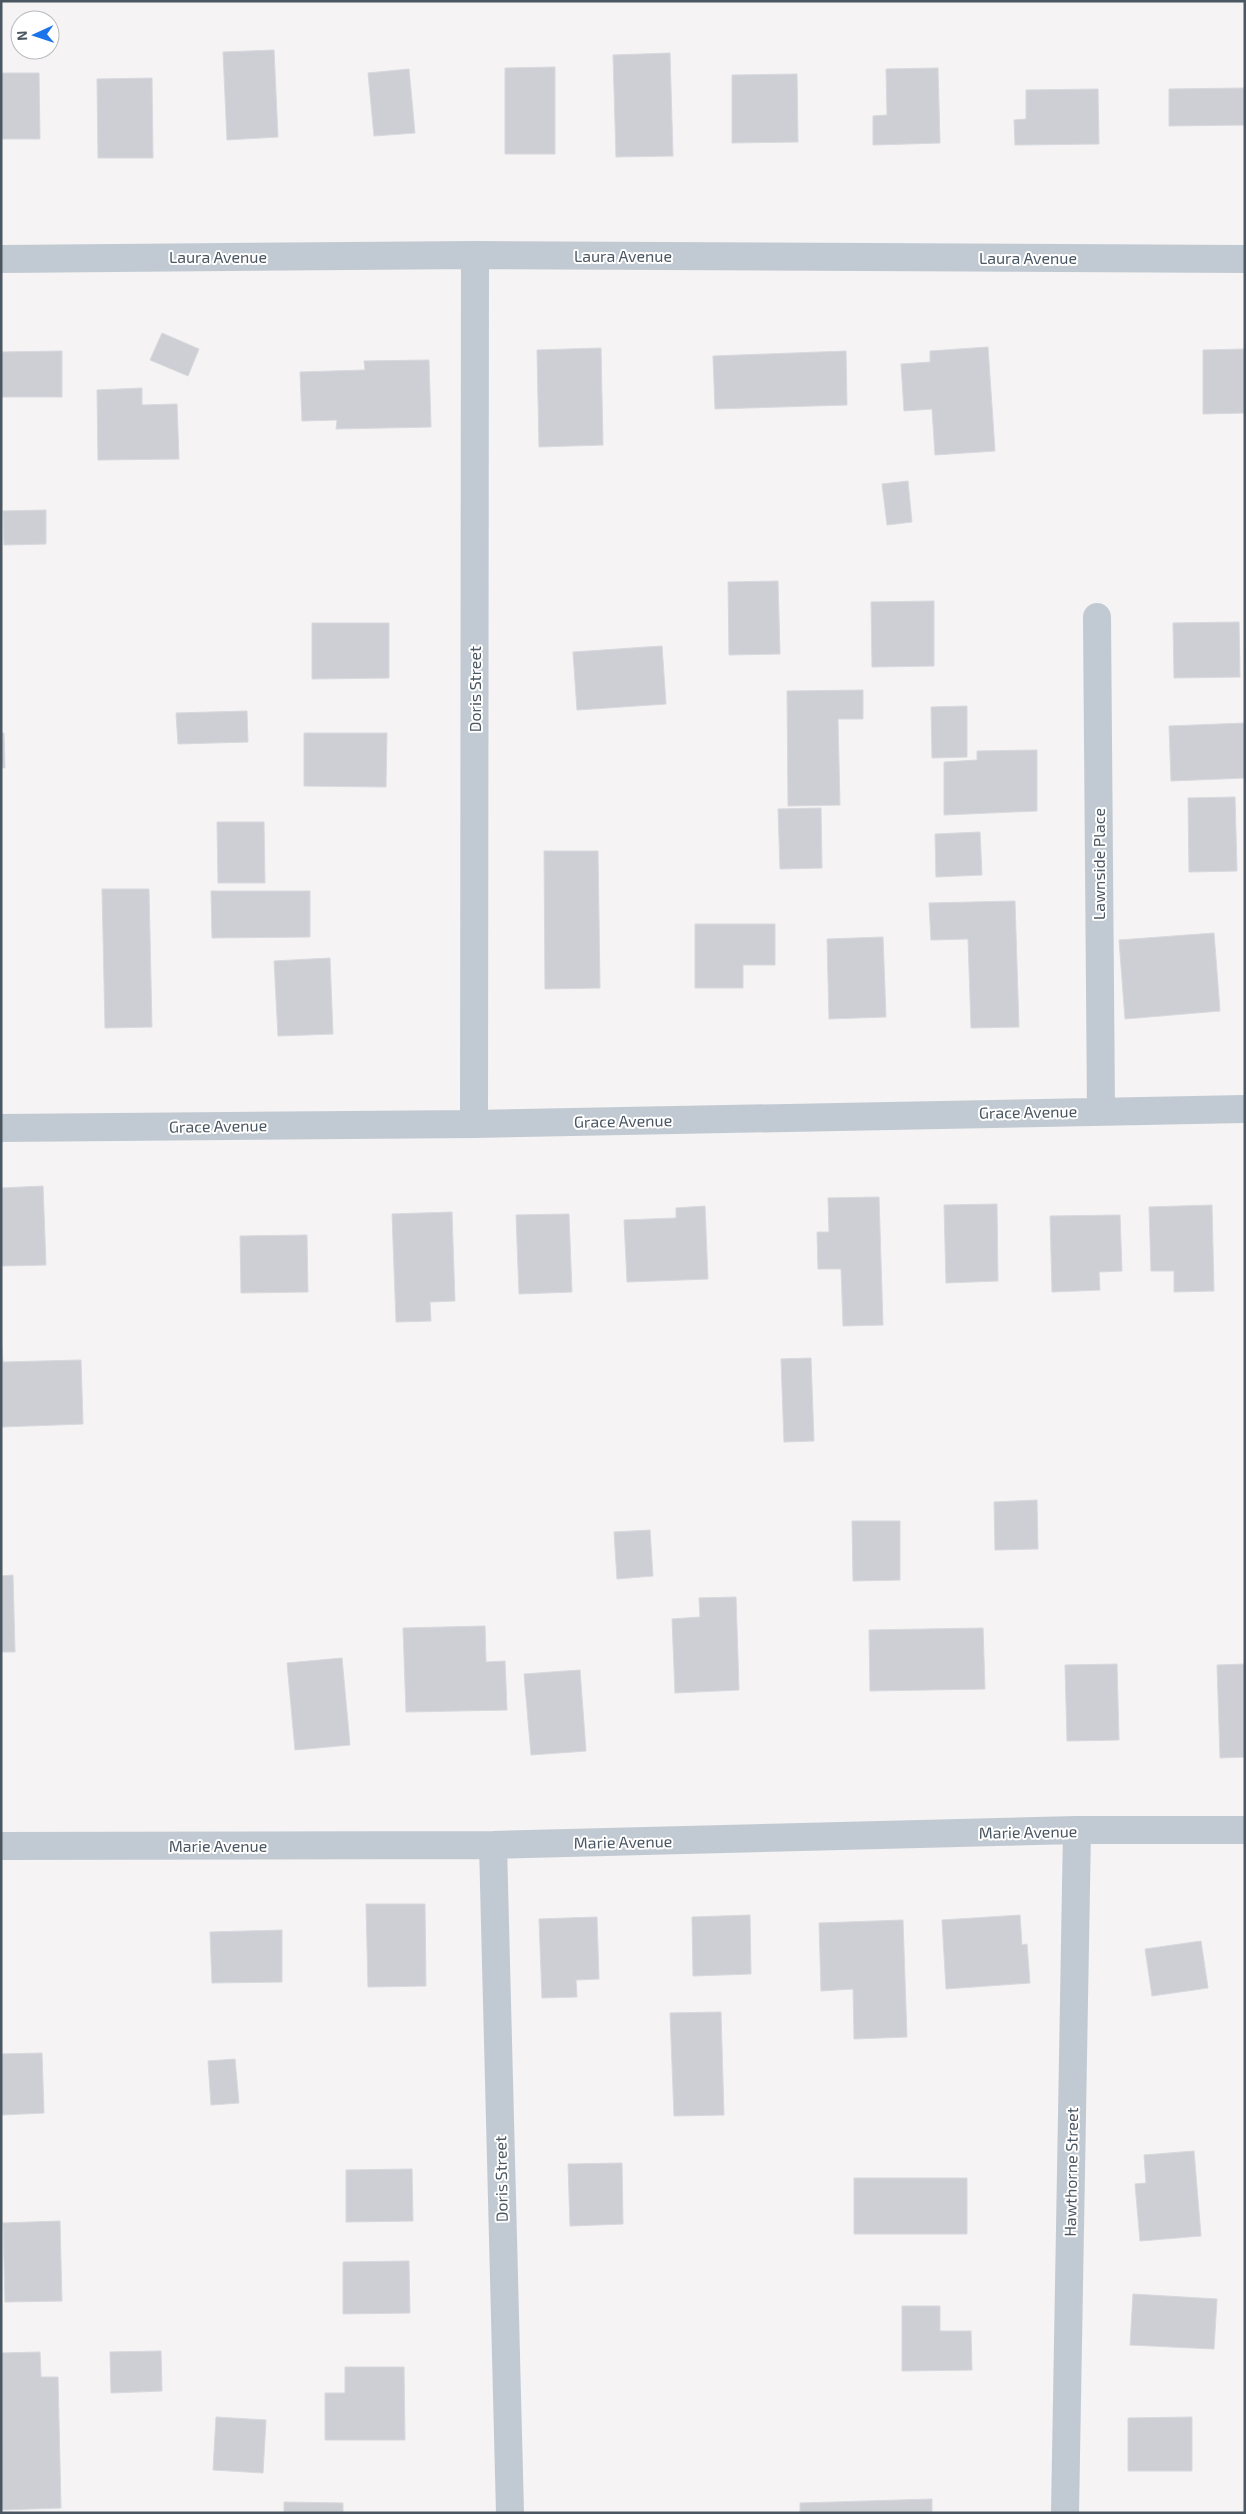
<svg xmlns="http://www.w3.org/2000/svg" width="1246" height="2514" font-family="'Exo 2',sans-serif">
<style>
.building{fill:#cdcfd5;stroke:#d7d9de}
.lines{fill:none;stroke-linecap:round;stroke-linejoin:round}
.minor{stroke:#c1cad2;stroke-width:28}
.labels{text-anchor:middle;stroke-width:4;stroke-linejoin:round;paint-order:stroke}
.street-label{font-size:16px;fill:#4a5661;stroke:#fff}
</style>
<rect width="100%" height="100%" fill="#f5f3f3"/>
<path class="building" d="M274,50L278,137L227,140L223,52Z
M670,53L673,156L616,157L613,55Z
M555,67V154H505V68Z
M938,68L940,143L873,145V116L887,115L886,69Z
M409,69L415,133L374,136L368,73Z
M1,73H39L40,139H1Z
M797,74L798,142L732,143V75Z
M152,78L153,158H98L97,79Z
M1245,88V125L1169,126V89Z
M1098,89L1099,144L1015,145L1014,120L1026,119V90Z
M162,333L199,349L188,376L150,360Z
M988,347L995,451L935,455L932,409L904,411L901,364L930,362V351Z
M601,348L603,445L539,447L537,350Z
M1245,349V413L1203,414V350Z
M62,351V397H1V352Z
M846,351L847,405L715,409L713,356Z
M429,360L431,427L336,429L337,420L302,421L300,372L365,370L364,361Z
M142,388V405L177,404L179,459L98,460L97,390Z
M908,481L912,522L887,525L882,484Z
M46,510V544L4,545L3,511Z
M778,581L780,654L729,655L728,582Z
M934,601V666L872,667L871,602Z
M1239,622L1240,677L1174,678L1173,623Z
M312,623H389V678L312,679Z
M662,646L666,704L577,710L573,652Z
M863,690V719H838L840,805L788,806L787,691Z
M967,706V757L932,758L931,707Z
M247,711L248,742L178,744L176,713Z
M1245,723V778L1171,781L1169,726Z
M1,733H4L5,768H1Z
M304,733H387L386,787L304,786Z
M1037,750V811L944,815V762L977,760V751Z
M1235,797L1237,871L1189,872L1188,798Z
M821,808L822,868L780,869L778,809Z
M217,822H264L265,883H218Z
M980,832L982,875L936,877L935,834Z
M544,851H598L600,988L545,989Z
M102,889H149L152,1027L105,1028Z
M211,891H310V937L212,938Z
M1015,901L1019,1027L971,1028L968,939L931,940L929,903Z
M695,924H775V965H743V988H695Z
M1214,933L1220,1011L1125,1019L1119,940Z
M883,937L886,1017L829,1019L827,939Z
M330,958L333,1034L278,1036L274,961Z
M43,1186L46,1265L1,1266V1188Z
M879,1197L883,1325L843,1326L841,1269H818L817,1232H829L828,1198Z
M997,1204L998,1281L946,1283L944,1205Z
M1212,1205L1214,1291L1174,1292V1271H1151L1149,1207Z
M705,1206L708,1279L627,1282L624,1220L676,1218V1208Z
M452,1212L455,1301L430,1302L431,1321L396,1322L392,1214Z
M569,1214L572,1292L519,1294L516,1215Z
M1120,1215L1122,1271L1099,1272L1100,1290L1052,1292L1050,1216Z
M307,1235L308,1292L241,1293L240,1236Z
M1,1332L3,1362L81,1360L83,1424L1,1427Z
M811,1358L814,1441L784,1442L781,1359Z
M1037,1500L1038,1549L995,1550L994,1502Z
M852,1521H900V1580L853,1581Z
M650,1530L653,1576L617,1579L614,1532Z
M13,1575L15,1652H1V1576Z
M736,1597L739,1690L675,1693L672,1619L700,1617L699,1598Z
M485,1626L486,1662L505,1661L507,1710L406,1712L403,1628Z
M983,1628L985,1689L870,1691L869,1630Z
M342,1658L350,1745L295,1750L287,1663Z
M1117,1664L1119,1740L1067,1741L1065,1665Z
M1245,1664V1757L1220,1758L1217,1665Z
M580,1670L586,1751L531,1755L524,1674Z
M366,1904H425L426,1986L368,1987Z
M750,1915L751,1974L693,1976L692,1917Z
M1020,1915L1022,1945L1027,1944L1030,1983L946,1989L942,1920Z
M597,1917L599,1979L576,1980L577,1997L542,1998L539,1919Z
M903,1920L907,2037L854,2039L853,1989L821,1991L819,1923Z
M282,1930V1982L212,1983L210,1932Z
M1201,1941L1208,1988L1152,1996L1145,1949Z
M721,2012L724,2115L674,2116L670,2013Z
M42,2053L44,2113L1,2115V2054Z
M235,2059L239,2103L211,2105L208,2061Z
M1194,2151L1201,2236L1140,2241L1135,2184L1146,2183L1144,2155Z
M622,2163L623,2224L570,2226L568,2164Z
M412,2169L413,2221L346,2222V2170Z
M854,2178H967V2234H854Z
M60,2221L62,2301L5,2302L3,2223Z
M409,2261L410,2313L343,2314V2262Z
M1133,2294L1217,2299L1214,2349L1130,2345Z
M902,2306H940V2331H971L972,2370L902,2371Z
M161,2351L162,2391L111,2393L110,2352Z
M40,2352L41,2377H58L61,2508L1,2510V2353Z
M345,2367H404L405,2440H325V2393H345Z
M216,2417L266,2420L263,2473L213,2470Z
M1192,2417V2471H1128V2418Z
M932,2499V2513H800V2503Z
M284,2502L343,2503V2513H284Z"/>
<g class="lines">
<path class="minor" d="M1,259L475,255L1245,259
M1097,617L1101,1111
M474,1124L475,255
M1,1128L474,1124L1245,1109
M493,1845L510,2513
M1,1846L493,1845L1077,1830H1245
M1065,2513L1077,1830"/>
</g>
<g class="labels">
<g class="street-label">
<text x="623" y="262">Laura Avenue</text>
<text x="218" y="263">Laura Avenue</text>
<text x="1028" y="264">Laura Avenue</text>
<text transform="translate(475 689) rotate(-90)" y="6">Doris Street</text>
<text transform="translate(1099 864) rotate(-90)" y="6">Lawnside Place</text>
<text transform="translate(1028 1112) rotate(-1)" y="6">Grace Avenue</text>
<text transform="translate(623 1121) rotate(-1)" y="6">Grace Avenue</text>
<text transform="translate(218 1126) rotate(-1)" y="6">Grace Avenue</text>
<text transform="translate(1028 1832) rotate(-1)" y="6">Marie Avenue</text>
<text transform="translate(623 1842) rotate(-1)" y="6">Marie Avenue</text>
<text x="218" y="1852">Marie Avenue</text>
<text transform="translate(1071 2172) rotate(-89)" y="6">Hawthorne Street</text>
<text transform="translate(501 2179) rotate(-91)" y="6">Doris Street</text>
</g>
</g>
<rect width="1246" height="2514" fill="none" stroke="#4a5661" stroke-width="5"/>
<g transform="translate(35 35) rotate(267)"><circle r="24" fill="#ffffff" stroke="#b7bbc0"/>
<path d="M0-4L9 19L0 12L-9 19Z" fill="#1a73e8"/>
<text y="-8" font-size="14" font-weight="bold" text-anchor="middle" fill="#4a5661">N</text>
</g>
</svg>
